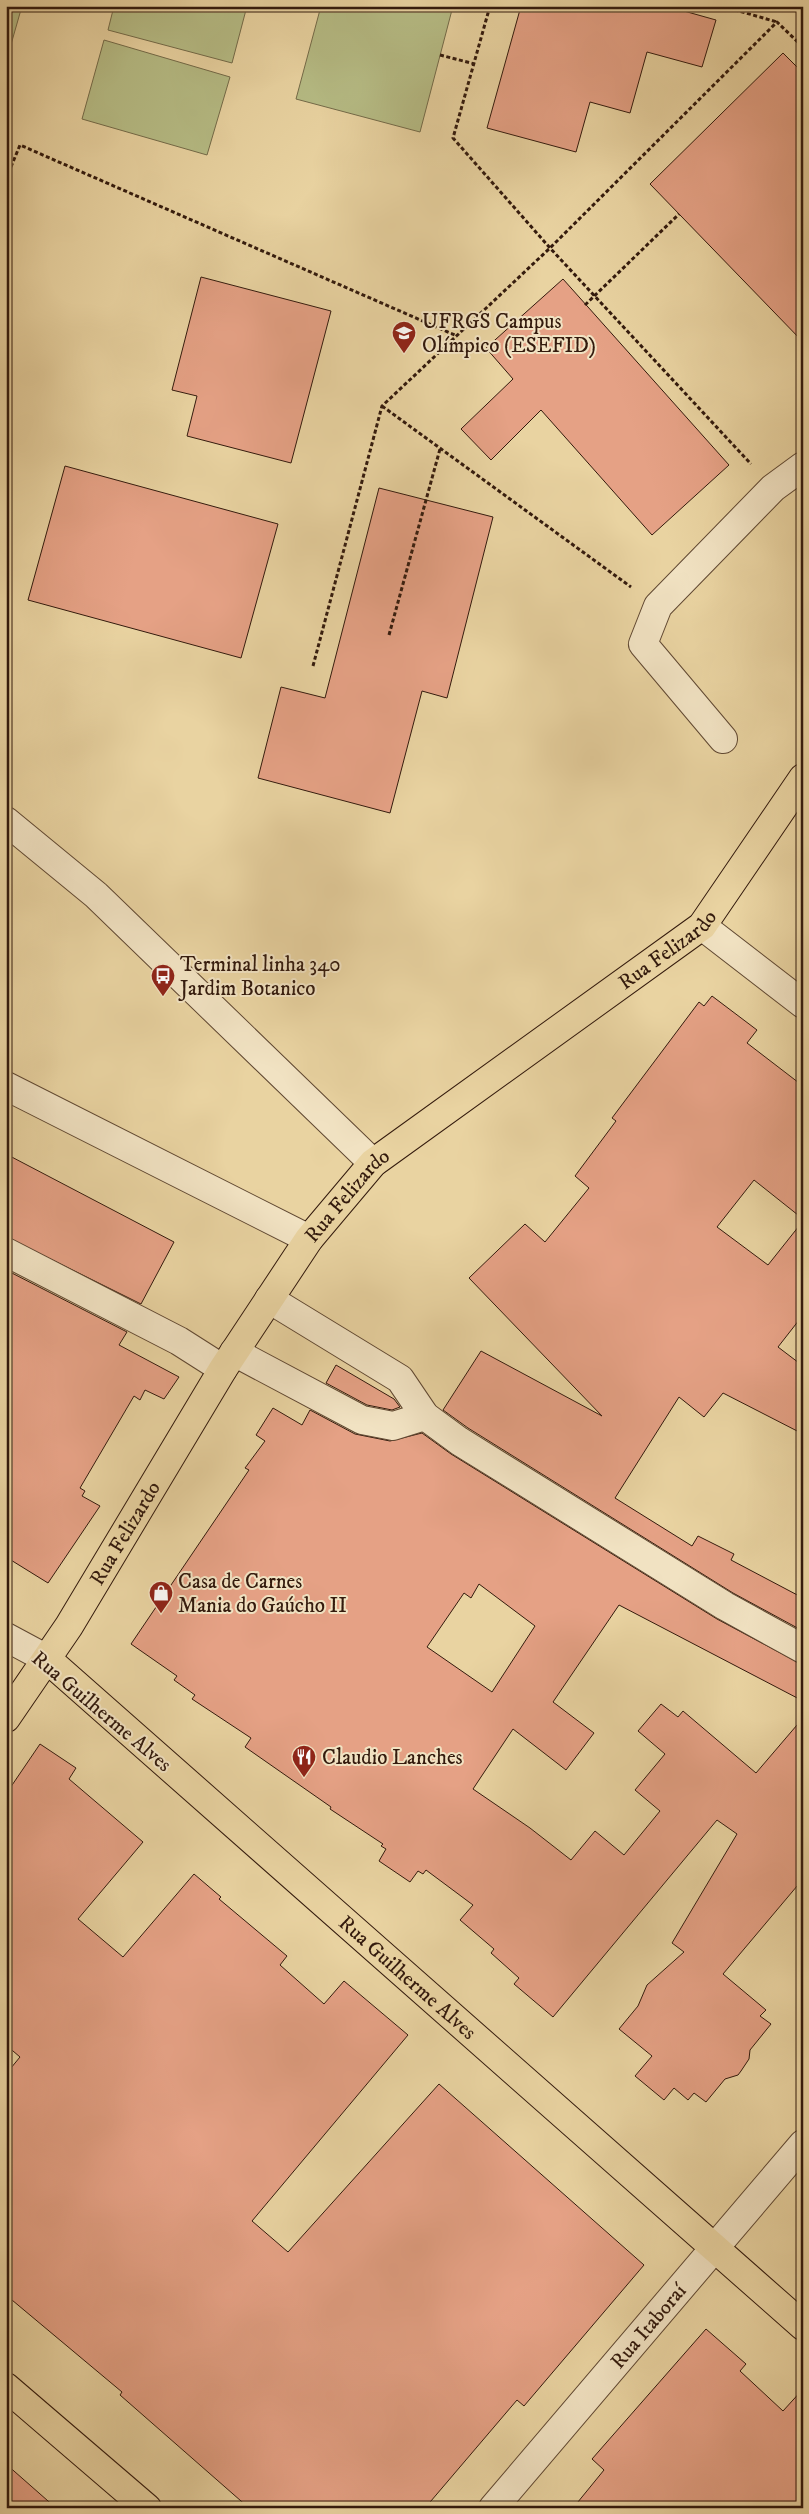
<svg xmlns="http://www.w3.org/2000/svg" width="809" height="2514" font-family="'IM FELL DW Pica',serif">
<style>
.pitch{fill:#b6bc85;stroke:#746b49}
.building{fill:#e5a185;stroke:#331a0d;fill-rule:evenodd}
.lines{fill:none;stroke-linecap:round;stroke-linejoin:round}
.minor-casing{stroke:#604832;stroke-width:30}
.major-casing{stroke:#331a0d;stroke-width:30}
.path{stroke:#331a0d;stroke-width:3;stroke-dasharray:4 2.5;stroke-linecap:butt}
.minor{stroke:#f1e2c2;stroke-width:28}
.major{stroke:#e9d3a1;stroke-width:28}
.labels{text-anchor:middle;stroke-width:4;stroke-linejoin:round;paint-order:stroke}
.poi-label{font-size:21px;fill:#331a0d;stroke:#f1e2c2;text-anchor:start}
.street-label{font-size:21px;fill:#331a0d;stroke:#f1e2c2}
</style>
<rect width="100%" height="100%" fill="#e9d3a1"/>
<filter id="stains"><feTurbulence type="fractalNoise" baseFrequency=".004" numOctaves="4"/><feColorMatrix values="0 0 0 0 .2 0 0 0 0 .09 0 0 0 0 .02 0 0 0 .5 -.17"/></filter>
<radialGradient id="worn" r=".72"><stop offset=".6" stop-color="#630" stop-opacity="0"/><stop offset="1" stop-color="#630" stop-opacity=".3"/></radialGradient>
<path class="pitch" d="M6,6H22L6,62Z
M114,6H247L232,63L108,30Z
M321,6H453L420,132L296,99Z
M104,40L230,77L207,155L82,119Z"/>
<path class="building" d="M521,6H666L716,20L702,67L647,52L630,113L590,102L576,152L487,128Z
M783,53L803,73V342L650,184Z
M201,277L331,311L291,463L187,436L197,396L172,390Z
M563,279L729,465L652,535L541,410L491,460L461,429L513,379L486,348Z
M65,466L278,524L241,658L28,600Z
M379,488L493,517L447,698L422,691L390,813L258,778L281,687L325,698Z
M712,996L757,1030L747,1043L803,1086V1219L754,1180L717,1227L768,1265L803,1221V1315L778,1347L803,1366V1434L723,1393L704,1417L679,1397L615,1498L692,1546L698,1536L734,1554L731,1560L803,1598V1631L733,1593L468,1428L443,1410L481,1351L602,1416L469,1278L525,1224L545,1242L589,1188L575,1176L616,1121L612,1118L699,1002L704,1006Z
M6,1154L174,1242L141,1304L6,1237Z
M6,1270L127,1332L119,1345L179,1377L164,1399L145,1390L140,1400L134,1396L80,1488L85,1491L82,1496L100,1506L48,1583L6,1557Z
M336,1365L394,1399L400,1407L392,1410L367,1405L326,1383Z
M273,1408L302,1425L310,1410L355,1434L390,1441L422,1433L451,1454L717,1619L803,1665V1701L619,1605L553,1702L594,1733L566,1770L513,1729L473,1789L530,1828L571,1860L595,1831L624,1855L660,1811L635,1790L665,1754L638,1731L661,1704L678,1717L683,1711L756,1773L803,1718V1879L723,1974L766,2010L760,2016L771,2024L750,2050L749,2059L741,2071L738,2075L725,2079L706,2102L694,2093L688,2100L674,2088L664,2100L635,2076L652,2056L619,2029L638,2006L647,1985L684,1952L672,1943L737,1834L717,1820L553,2017L514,1984L519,1978L491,1953L494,1949L460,1920L473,1905L426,1870L423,1874L418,1871L410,1882L379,1861L386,1849L381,1846L383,1844L330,1809L331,1807L245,1747L251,1738L192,1699L195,1695L174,1680L177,1676L131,1644L249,1470L245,1468L265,1441L256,1435ZM479,1584L535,1626L492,1692L427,1647L464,1593L471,1598Z
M40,1744L76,1768L69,1779L143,1842L78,1919L123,1957L194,1874L221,1897L219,1899L287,1956L280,1965L324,2004L344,1981L408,2035L252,2221L288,2252L439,2084L644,2265L524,2406L517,2400L425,2508H249L120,2395L122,2392L6,2295V2074L20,2057L6,2045V1794Z
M706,2329L746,2364L740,2371L783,2411L803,2389V2499L795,2508H573L604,2470L592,2459Z
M6,2464L56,2508H6Z"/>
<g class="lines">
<defs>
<g id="minor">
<path d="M723,739L643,644L658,606L773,488L803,466"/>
<path d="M6,821L96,895L373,1163"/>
<path d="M702,926L803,1004"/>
<path d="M6,1086L309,1239"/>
<path d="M6,1252L179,1341L223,1369"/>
<path d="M269,1299L400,1379L425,1416L459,1441L725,1606L803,1649"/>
<path d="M234,1352L362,1420L393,1426L425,1416"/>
<path d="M6,1637L47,1659"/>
<path id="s1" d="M493,2508L803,2144"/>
</g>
<g id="major">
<path id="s2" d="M47,1659L803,2326"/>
<path id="s3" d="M6,1718L69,1626L223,1369L309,1239L373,1163L702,926L803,778"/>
<path d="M6,2387L147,2508"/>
</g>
</defs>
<use href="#minor" class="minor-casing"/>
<use href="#major" class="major-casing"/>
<path class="path" d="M490,6L453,138L550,248L751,464
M722,6L777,22
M440,55L475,64
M6,179L20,145L457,336
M585,305L679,214
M382,406L631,587
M389,635L440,449
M313,666L382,406L550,248L777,22L803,47"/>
<use href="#minor" class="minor"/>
<use href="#major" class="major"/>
</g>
<defs>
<symbol id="university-pin" viewBox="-11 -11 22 30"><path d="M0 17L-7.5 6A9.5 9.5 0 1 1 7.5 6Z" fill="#8f2418" stroke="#f1e2c2"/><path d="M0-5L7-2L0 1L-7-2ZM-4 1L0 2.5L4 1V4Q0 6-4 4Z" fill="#fff"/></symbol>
<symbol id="bus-pin" viewBox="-11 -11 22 30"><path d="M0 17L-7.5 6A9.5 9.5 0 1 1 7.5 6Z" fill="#8f2418" stroke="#f1e2c2"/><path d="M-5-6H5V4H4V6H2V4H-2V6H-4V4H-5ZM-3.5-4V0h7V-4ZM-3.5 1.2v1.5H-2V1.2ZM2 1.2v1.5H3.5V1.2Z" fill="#fff"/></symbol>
<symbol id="shop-pin" viewBox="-11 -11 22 30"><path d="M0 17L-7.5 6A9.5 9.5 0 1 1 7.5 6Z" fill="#8f2418" stroke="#f1e2c2"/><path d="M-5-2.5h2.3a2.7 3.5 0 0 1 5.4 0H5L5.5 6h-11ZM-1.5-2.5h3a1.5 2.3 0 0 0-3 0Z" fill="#fff"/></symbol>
<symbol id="restaurant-pin" viewBox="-11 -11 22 30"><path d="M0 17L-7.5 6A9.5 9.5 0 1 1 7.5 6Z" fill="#8f2418" stroke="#f1e2c2"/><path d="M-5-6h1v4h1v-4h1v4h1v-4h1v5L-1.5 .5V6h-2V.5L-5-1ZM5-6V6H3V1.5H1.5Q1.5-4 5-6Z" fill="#fff"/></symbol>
</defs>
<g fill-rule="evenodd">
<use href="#university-pin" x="390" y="319" width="28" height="38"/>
<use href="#bus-pin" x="149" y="962" width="28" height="38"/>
<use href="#shop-pin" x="147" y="1579" width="28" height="38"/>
<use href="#restaurant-pin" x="290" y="1743" width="28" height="38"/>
</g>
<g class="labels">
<g class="poi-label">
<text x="422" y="328">UFRGS Campus<tspan x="422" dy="24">Olímpico (ESEFID)</tspan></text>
<text x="180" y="971">Terminal linha 340<tspan x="180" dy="24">Jardim Botanico</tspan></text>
<text x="178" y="1588">Casa de Carnes<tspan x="178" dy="24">Mania do Gaúcho II</tspan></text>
<text x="322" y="1764">Claudio Lanches</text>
</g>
<g class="street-label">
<text dy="7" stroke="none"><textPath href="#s3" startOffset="1030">Rua Felizardo</textPath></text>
<text dy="7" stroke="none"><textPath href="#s3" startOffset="625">Rua Felizardo</textPath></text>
<text dy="7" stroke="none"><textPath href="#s3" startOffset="220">Rua Felizardo</textPath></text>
<text transform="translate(102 1711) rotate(40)" y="7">Rua Guilherme Alves</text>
<text dy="7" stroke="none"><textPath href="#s2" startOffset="481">Rua Guilherme Alves</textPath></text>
<text dy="7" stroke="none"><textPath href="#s1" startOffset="239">Rua Itaboraí</textPath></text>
</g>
</g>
<rect width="809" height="2514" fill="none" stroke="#e9d3a1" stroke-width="25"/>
<rect x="8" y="8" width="794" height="2499" fill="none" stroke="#331a0d" stroke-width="2.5"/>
<rect x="12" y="12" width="784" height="2489" fill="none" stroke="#331a0d"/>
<rect width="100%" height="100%" filter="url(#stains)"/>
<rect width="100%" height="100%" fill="url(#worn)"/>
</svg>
